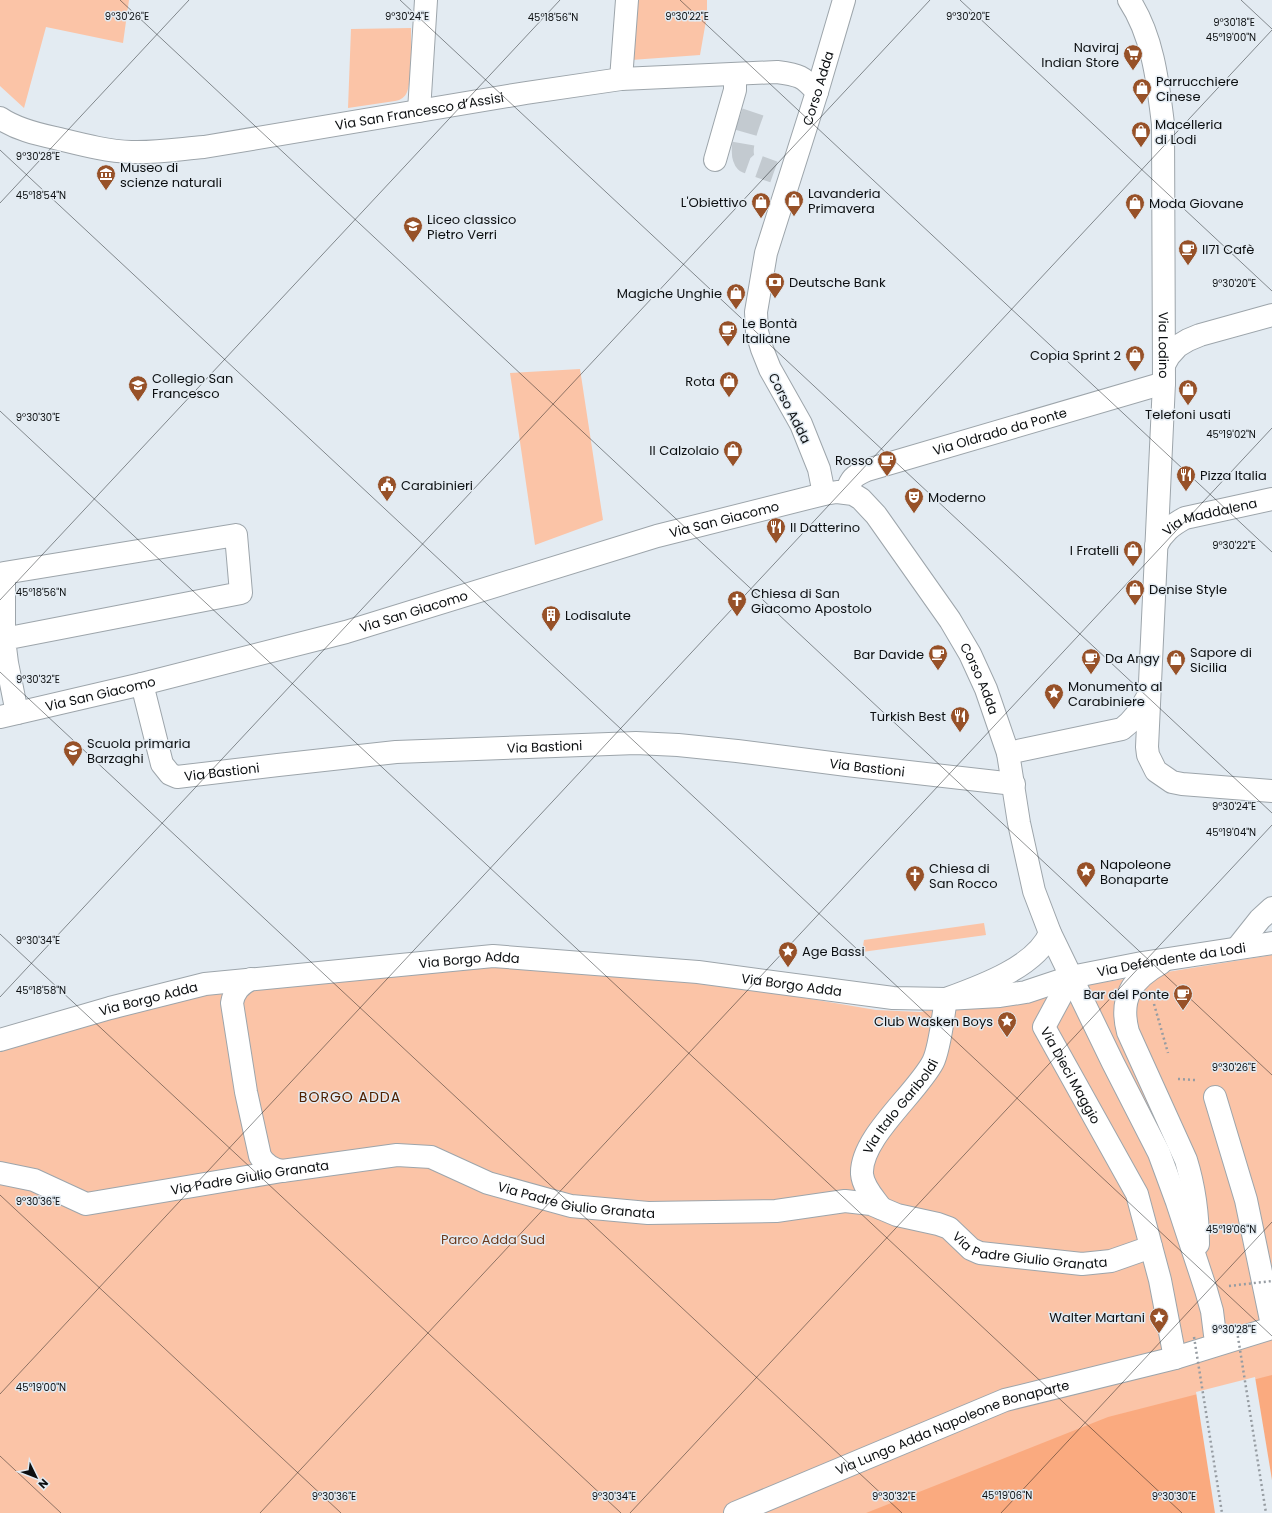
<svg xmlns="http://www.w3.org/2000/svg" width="1272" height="1513" font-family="Poppins,sans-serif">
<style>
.green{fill:#fbc4a7}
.water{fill:#faaa7f}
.pier{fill:#e3ebf2}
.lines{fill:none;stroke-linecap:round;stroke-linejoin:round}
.minor-tunnel{stroke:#c3cad0;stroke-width:22;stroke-dasharray:22 11;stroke-linecap:butt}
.minor-casing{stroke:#9da5ab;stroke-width:24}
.path{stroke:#969ca2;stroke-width:2.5;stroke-dasharray:2 3;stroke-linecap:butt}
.minor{stroke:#fff;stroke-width:22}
.path-bridge{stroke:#969ca2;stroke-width:2.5;stroke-dasharray:2 3;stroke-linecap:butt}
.ticks{fill:none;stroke:#0c0f11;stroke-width:1;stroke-opacity:0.45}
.labels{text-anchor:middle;stroke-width:3;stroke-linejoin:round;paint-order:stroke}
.poi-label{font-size:13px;fill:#0c0f11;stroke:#e3ebf2;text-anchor:start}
.street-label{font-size:13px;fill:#0c0f11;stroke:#e3ebf2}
.park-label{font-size:13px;fill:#6d3a1c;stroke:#e3ebf2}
.neighbourhood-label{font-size:14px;letter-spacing:1px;fill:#4f2102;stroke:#e3ebf2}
.ticks-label{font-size:10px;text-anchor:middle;fill:#0c0f11;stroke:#e3ebf2;stroke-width:3;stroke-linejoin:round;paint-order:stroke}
</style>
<rect width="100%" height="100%" fill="#e3ebf2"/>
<path class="green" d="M0,0H129L123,43L46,27L24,108L0,86Z
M637,0H707V15L700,55L631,60Z
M411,28C411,40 412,83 407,92C405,97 401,100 395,101L348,108L351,29Z
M580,369L603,520L535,545L510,373Z
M984,923L986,935L862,952L864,940Z
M1272,955V1513H0V1046L223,989L490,963L693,979L876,1010L920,1012Z"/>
<path class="water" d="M1272,1375V1513H866L1108,1417Z"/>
<path class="pier" d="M1255,1377L1272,1480V1513H1215L1196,1392Z"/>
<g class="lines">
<path class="minor-tunnel" d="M753,112C749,124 737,152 746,162L774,172"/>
<defs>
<g id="minor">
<path id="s1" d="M1129,0C1153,36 1158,83 1163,124L1164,383L1147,747L1148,755L1156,771L1172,782L1182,784L1272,791"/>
<path d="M621,79L627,0"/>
<path d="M419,111L426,0"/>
<path id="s2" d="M0,118C16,129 36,134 55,138C80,144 105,151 131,152C155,153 180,149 204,147L526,93L621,79L777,72C799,75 803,76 817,92"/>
<path d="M715,160L735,90V74"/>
<path d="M1164,365L1169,356L1178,346L1188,340L1200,335L1272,315"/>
<path id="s3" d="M846,492C851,479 853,476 867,470L1164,383"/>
<path id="s4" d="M824,494L819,469L801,424L770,369L762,349L757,332L756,312L766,253L817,92L844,0"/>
<path id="s5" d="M1156,546C1163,532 1172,525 1185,518L1272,499"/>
<path d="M4,639L241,593L236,535L4,573V639L7,663L17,713"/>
<path id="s6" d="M142,684L162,764L170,774L177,777L278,765L396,752L636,743L678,745L737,751L847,765L1014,784"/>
<path id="s7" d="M0,717L142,684L346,632L657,536L824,494L837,492L853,494L861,499L876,515L950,620L970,654L986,689L1008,753L1019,823L1034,891L1050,933L1113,1063L1159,1153L1177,1202L1206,1290L1212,1311L1215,1335"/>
<path d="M1008,753L1122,729C1134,720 1141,710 1148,696"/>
<path d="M1237,948L1260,919L1272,908"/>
<path d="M1161,963C1132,979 1119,998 1128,1032L1186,1160C1195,1189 1198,1214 1198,1244"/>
<path id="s8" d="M1071,977L1044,1027L1137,1194L1160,1280L1175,1358"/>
<path d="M251,979C240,985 234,991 232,1003L246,1092L260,1156C265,1165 272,1169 282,1171"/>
<path id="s9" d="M0,1040L110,1008L205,984L493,956L698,972L893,998L946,999L1000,996L1026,992L1071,977L1142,963L1272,943"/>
<path d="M1215,1097L1246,1200L1272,1325"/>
<path id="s10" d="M0,1173L34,1180L86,1204L282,1171L397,1155L431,1157L488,1183L571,1206L648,1213L776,1211L845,1201L871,1204L897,1215L938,1224L949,1228L971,1249L980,1253L1082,1264L1111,1261L1151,1247"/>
<path id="s11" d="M881,1208C874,1198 863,1187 862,1174C860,1138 917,1093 933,1062C940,1048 943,1016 946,999C979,987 1036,967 1050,933"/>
<path id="s12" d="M735,1513L1005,1400L1175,1358L1272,1328"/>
</g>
</defs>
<use href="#minor" class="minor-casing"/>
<path class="path" d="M1154,1004L1168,1053
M1178,1079L1195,1080"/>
<use href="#minor" class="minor"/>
<path class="path-bridge" d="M1229,1286L1272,1281
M1237,1331L1266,1513
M1194,1337L1222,1513"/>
</g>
<path class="ticks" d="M120,0L1272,1075M400,0L1272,813M680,0L1272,552M960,0L1272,291M1241,0L1272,29M0,150L1272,1336M0,203L189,0M0,411L1182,1513M0,600L560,0M0,672L902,1513M0,934L621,1513M0,997L930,0M0,1195L341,1513M0,1394L1272,30M0,1456L61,1513M260,1513L1272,428M630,1513L1272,825M1001,1513L1272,1222"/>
<defs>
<symbol id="supermarket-pin" viewBox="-11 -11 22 30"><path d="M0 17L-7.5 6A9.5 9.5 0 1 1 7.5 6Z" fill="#975128" stroke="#e3ebf2"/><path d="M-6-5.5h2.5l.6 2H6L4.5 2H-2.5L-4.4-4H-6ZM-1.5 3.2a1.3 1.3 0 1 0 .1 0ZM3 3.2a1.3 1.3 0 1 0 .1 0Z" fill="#fff"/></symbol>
<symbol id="shop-pin" viewBox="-11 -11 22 30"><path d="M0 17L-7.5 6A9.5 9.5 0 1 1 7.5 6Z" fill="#975128" stroke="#e3ebf2"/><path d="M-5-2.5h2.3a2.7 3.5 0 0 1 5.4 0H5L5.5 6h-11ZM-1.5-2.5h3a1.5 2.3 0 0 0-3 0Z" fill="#fff"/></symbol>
<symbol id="museum-pin" viewBox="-11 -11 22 30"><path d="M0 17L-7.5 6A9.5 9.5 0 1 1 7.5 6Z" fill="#975128" stroke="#e3ebf2"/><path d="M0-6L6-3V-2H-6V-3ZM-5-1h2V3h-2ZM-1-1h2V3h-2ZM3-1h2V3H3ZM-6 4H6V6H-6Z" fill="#fff"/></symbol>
<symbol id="school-pin" viewBox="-11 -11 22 30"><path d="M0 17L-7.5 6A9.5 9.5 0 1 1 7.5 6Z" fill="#975128" stroke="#e3ebf2"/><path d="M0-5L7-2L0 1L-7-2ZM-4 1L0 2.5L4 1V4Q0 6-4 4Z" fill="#fff"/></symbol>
<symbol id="cafe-pin" viewBox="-11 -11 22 30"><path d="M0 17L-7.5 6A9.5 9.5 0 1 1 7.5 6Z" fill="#975128" stroke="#e3ebf2"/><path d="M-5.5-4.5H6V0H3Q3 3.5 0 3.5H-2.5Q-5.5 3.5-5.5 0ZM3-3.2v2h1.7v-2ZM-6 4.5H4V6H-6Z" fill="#fff"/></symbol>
<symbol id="bank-pin" viewBox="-11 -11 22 30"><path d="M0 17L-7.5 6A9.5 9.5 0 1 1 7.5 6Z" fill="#975128" stroke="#e3ebf2"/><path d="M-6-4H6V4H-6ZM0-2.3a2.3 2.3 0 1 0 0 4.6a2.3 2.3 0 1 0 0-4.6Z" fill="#fff"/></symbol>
<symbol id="restaurant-pin" viewBox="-11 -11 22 30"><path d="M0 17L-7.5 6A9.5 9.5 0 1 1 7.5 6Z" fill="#975128" stroke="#e3ebf2"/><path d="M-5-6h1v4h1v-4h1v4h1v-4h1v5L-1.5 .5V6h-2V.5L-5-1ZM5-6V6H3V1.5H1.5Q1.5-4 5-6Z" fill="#fff"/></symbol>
<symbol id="civic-pin" viewBox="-11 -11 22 30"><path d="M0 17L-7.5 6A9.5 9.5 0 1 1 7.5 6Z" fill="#975128" stroke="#e3ebf2"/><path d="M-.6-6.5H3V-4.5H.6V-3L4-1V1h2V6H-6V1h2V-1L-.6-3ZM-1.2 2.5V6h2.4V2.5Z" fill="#fff"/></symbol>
<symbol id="theatre-pin" viewBox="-11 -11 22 30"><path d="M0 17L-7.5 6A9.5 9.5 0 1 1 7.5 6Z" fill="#975128" stroke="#e3ebf2"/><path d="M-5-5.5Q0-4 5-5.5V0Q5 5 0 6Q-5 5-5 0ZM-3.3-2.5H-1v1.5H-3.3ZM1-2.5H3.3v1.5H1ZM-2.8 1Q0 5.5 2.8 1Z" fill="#fff"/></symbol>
<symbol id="church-pin" viewBox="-11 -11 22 30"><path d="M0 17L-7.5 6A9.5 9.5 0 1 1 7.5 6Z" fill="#975128" stroke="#e3ebf2"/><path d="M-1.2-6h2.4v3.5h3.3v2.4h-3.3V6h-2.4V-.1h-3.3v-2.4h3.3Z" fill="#fff"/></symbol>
<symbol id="building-pin" viewBox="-11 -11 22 30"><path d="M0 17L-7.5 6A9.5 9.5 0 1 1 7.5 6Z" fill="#975128" stroke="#e3ebf2"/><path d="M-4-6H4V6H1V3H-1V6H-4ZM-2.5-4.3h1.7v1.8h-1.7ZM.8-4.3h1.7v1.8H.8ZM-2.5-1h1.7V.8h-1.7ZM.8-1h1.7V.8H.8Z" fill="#fff"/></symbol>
<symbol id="sight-pin" viewBox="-11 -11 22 30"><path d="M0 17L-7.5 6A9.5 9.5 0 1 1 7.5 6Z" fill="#975128" stroke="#e3ebf2"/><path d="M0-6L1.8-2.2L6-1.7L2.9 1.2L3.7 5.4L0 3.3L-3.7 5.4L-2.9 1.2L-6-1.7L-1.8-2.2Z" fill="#fff"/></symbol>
</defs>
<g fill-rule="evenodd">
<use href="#supermarket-pin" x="1122" y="43" width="22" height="30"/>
<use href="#shop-pin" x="1131" y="77" width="22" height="30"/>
<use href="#shop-pin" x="1130" y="120" width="22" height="30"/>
<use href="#museum-pin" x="95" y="163" width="22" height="30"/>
<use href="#shop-pin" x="783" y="189" width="22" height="30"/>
<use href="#shop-pin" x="750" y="191" width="22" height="30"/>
<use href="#shop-pin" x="1124" y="192" width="22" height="30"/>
<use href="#school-pin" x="402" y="215" width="22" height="30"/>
<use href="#cafe-pin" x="1177" y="238" width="22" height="30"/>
<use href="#bank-pin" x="764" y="271" width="22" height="30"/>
<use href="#shop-pin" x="725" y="282" width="22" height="30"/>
<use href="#cafe-pin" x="717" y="319" width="22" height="30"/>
<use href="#shop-pin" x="1124" y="344" width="22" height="30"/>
<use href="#shop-pin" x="718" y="370" width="22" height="30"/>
<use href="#school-pin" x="127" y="374" width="22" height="30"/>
<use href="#shop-pin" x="1177" y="378" width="22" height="30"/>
<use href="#shop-pin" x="722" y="439" width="22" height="30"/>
<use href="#cafe-pin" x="876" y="449" width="22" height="30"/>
<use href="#restaurant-pin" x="1175" y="464" width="22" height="30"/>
<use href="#civic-pin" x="376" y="474" width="22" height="30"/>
<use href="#theatre-pin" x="903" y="486" width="22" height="30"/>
<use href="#restaurant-pin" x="765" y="516" width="22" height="30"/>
<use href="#shop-pin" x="1122" y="539" width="22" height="30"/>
<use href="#shop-pin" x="1124" y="578" width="22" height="30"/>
<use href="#church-pin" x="726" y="589" width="22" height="30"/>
<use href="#building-pin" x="540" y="604" width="22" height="30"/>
<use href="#cafe-pin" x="927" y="643" width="22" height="30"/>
<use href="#cafe-pin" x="1080" y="647" width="22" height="30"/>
<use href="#shop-pin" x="1165" y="648" width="22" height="30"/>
<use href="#sight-pin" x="1043" y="682" width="22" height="30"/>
<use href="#restaurant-pin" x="949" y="705" width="22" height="30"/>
<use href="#school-pin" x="62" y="739" width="22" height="30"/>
<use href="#sight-pin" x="1075" y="860" width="22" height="30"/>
<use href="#church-pin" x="904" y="864" width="22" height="30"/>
<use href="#sight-pin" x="777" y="940" width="22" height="30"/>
<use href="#cafe-pin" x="1172" y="983" width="22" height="30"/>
<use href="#sight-pin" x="996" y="1010" width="22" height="30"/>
<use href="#sight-pin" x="1148" y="1306" width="22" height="30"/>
</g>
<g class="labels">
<g class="poi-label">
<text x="1119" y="52" text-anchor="end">Naviraj<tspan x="1119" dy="15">Indian Store</tspan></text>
<text x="1156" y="86">Parrucchiere<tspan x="1156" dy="15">Cinese</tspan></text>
<text x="1155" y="129">Macelleria<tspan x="1155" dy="15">di Lodi</tspan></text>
<text x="120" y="172">Museo di<tspan x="120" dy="15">scienze naturali</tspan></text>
<text x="808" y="198">Lavanderia<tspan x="808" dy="15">Primavera</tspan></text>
<text x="747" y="207" text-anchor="end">L'Obiettivo</text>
<text x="1149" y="208">Moda Giovane</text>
<text x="427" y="224">Liceo classico<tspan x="427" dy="15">Pietro Verri</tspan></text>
<text x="1202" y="254">Il71 Cafè</text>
<text x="789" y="287">Deutsche Bank</text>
<text x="722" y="298" text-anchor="end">Magiche Unghie</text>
<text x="742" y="328">Le Bontà<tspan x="742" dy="15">Italiane</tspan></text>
<text x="1121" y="360" text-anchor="end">Copia Sprint 2</text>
<text x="152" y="383">Collegio San<tspan x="152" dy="15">Francesco</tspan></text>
<text x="715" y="386" text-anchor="end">Rota</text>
<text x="1188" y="419" text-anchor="middle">Telefoni usati</text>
<text x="719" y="455" text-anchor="end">Il Calzolaio</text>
<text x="873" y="465" text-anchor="end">Rosso</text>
<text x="1200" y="480">Pizza Italia</text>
<text x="401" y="490">Carabinieri</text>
<text x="928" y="502">Moderno</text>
<text x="790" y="532">Il Datterino</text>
<text x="1119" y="555" text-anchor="end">I Fratelli</text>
<text x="1149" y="594">Denise Style</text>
<text x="751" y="598">Chiesa di San<tspan x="751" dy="15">Giacomo Apostolo</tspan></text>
<text x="565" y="620">Lodisalute</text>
<text x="1190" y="657">Sapore di<tspan x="1190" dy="15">Sicilia</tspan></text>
<text x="924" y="659" text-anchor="end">Bar Davide</text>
<text x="1105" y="663">Da Angy</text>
<text x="1068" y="691">Monumento al<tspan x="1068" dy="15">Carabiniere</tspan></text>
<text x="946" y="721" text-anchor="end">Turkish Best</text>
<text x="87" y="748">Scuola primaria<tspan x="87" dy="15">Barzaghi</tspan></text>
<text x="1100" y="869">Napoleone<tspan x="1100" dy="15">Bonaparte</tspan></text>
<text x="929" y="873">Chiesa di<tspan x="929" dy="15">San Rocco</tspan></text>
<text x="802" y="956">Age Bassi</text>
<text x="1169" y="999" text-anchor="end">Bar del Ponte</text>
<text x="993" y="1026" text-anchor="end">Club Wasken Boys</text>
<text x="1145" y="1322" text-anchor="end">Walter Martani</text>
</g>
<g class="street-label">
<text dy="5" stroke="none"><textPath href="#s4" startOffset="429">Corso Adda</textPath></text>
<text dy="5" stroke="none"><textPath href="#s2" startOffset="428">Via San Francesco d’Assisi</textPath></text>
<text dy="5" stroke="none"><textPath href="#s1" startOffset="351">Via Lodino</textPath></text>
<text transform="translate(790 408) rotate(63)" y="5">Corso Adda</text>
<text dy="5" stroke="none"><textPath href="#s3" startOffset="170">Via Oldrado da Ponte</textPath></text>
<text dy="5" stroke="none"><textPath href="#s7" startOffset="751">Via San Giacomo</textPath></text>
<text dy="5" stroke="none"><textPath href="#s5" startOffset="65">Via Maddalena</textPath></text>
<text dy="5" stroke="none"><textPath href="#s7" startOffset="427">Via San Giacomo</textPath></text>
<text dy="5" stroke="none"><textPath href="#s7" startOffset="1109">Corso Adda</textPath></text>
<text dy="5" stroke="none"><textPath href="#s7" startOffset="103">Via San Giacomo</textPath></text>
<text dy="5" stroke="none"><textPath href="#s6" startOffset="472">Via Bastioni</textPath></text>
<text dy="5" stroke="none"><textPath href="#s6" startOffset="796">Via Bastioni</textPath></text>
<text dy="5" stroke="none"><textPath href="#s6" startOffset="148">Via Bastioni</textPath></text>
<text dy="5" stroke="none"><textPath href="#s9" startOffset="1187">Via Defendente da Lodi</textPath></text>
<text dy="5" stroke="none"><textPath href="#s9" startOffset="478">Via Borgo Adda</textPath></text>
<text dy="5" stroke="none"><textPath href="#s9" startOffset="802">Via Borgo Adda</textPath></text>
<text dy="5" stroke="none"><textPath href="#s9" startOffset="154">Via Borgo Adda</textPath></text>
<text dy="5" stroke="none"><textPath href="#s8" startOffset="112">Via Dieci Maggio</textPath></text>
<text dy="5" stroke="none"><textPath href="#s11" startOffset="119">Via Italo Gariboldi</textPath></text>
<text dy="5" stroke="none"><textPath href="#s10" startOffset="258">Via Padre Giulio Granata</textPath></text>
<text dy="5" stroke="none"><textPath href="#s10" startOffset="594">Via Padre Giulio Granata</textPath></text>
<text dy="5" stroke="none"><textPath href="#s10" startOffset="1061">Via Padre Giulio Granata</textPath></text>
<text dy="5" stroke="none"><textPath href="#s12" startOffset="234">Via Lungo Adda Napoleone Bonaparte</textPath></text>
</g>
<g class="park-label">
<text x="493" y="1244">Parco Adda Sud</text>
</g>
<g class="neighbourhood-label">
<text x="350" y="1102">BORGO ADDA</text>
</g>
</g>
<g class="ticks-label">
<text x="127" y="20">9°30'26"E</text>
<text x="407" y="20">9°30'24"E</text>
<text x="968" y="20">9°30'20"E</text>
<text x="687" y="20">9°30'22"E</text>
<text x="553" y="21">45°18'56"N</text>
<text x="1234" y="26">9°30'18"E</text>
<text x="1231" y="41">45°19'00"N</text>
<text x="38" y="160">9°30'28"E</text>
<text x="41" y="199">45°18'54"N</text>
<text x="1234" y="287">9°30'20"E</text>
<text x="38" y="421">9°30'30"E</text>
<text x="1231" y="438">45°19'02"N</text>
<text x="1234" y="549">9°30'22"E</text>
<text x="41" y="596">45°18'56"N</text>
<text x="38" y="683">9°30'32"E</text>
<text x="1234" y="810">9°30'24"E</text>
<text x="1231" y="836">45°19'04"N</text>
<text x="38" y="944">9°30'34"E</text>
<text x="41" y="994">45°18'58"N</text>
<text x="1234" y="1071">9°30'26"E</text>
<text x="38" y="1205">9°30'36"E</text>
<text x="1231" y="1233">45°19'06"N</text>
<text x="1234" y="1333">9°30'28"E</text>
<text x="41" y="1391">45°19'00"N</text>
<text x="1007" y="1499">45°19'06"N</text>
<text x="334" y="1500">9°30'36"E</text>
<text x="614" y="1500">9°30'34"E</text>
<text x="894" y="1500">9°30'32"E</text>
<text x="1174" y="1500">9°30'30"E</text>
</g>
<g transform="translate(36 1477) rotate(133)" stroke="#e3ebf2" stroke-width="3" paint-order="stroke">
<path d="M0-3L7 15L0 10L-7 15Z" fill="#0c0f11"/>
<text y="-6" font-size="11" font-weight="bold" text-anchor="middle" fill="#0c0f11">N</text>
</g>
</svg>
